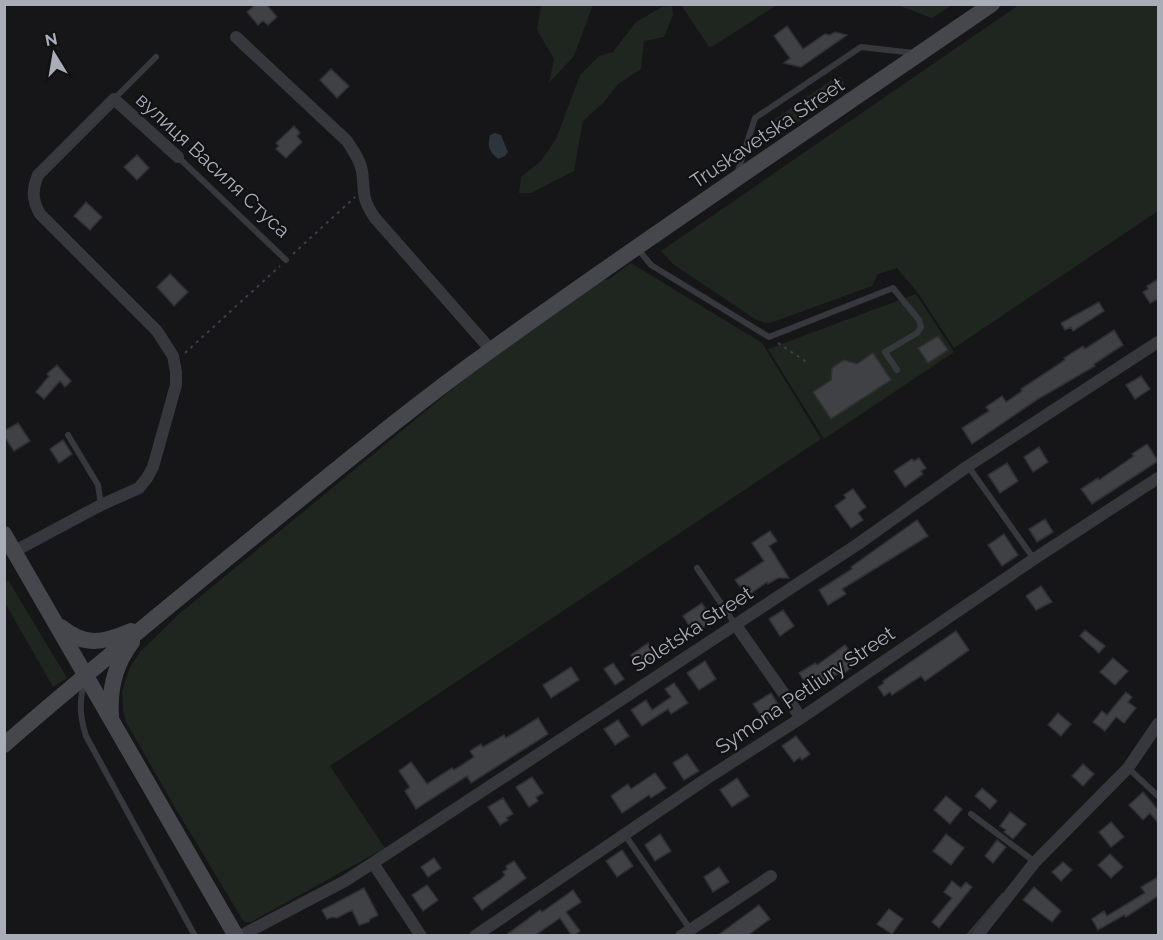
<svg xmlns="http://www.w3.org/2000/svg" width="1163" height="940" font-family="Raleway,sans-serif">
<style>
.green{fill:#1e261f}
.water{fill:#2c353c}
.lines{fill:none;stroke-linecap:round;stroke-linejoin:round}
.stream{stroke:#2c353c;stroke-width:3}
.building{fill:#404145;stroke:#303034;stroke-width:1.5}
.path{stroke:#3d3f44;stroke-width:2;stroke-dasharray:3 4.5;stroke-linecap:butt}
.lane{stroke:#37383d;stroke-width:6}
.street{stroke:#37383d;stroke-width:12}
.secondary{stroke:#45474d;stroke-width:16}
.labels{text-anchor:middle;stroke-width:4.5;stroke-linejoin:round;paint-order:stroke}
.street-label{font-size:20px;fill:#a8adb8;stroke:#111113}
</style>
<rect width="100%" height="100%" fill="#161618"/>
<path class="green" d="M1020,4L1158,5V211L954,348L918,293L897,268L878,274L872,286L773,322L765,323L755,319L673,264L661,251Z
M541,5H593L574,56L549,83L554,59L537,30Z
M681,5H777L710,48Z
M897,5L952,4V5L932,18Z
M672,6L673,15L664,37L644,41L641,69L618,84L603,103L583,121L574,171L531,193H519L521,177L541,161L556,139L580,75L599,56L613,52L636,22L662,7Z
M836,77H841C844,82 845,86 842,91L786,131L773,129L772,121Z
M631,263L762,343L821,439L330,766L385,848L251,922H244L174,806L126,722L123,712L122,691L130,667L140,652L179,614L472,373L599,281L609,279Z
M916,294L954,352L824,439L768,349Z
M8,580L67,678L53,687L5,603V582Z"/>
<path class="water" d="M495,133L501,135L508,152L505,156L498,159C489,151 487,147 490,135Z"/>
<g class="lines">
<path class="stream" d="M967,936L1003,894"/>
</g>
<path class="building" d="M256,4H266L277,17L268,25L263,21L258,25L247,12Z
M787,26L803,49L825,34L830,35L835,32L847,35L801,67L784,63L790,58L774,36Z
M331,69L349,86L337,98L320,80Z
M294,126L300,133L297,136L302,142L286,158L276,149L279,146L276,143Z
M137,155L149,168L137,180L124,167Z
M86,202L102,217L90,230L74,216Z
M170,274L188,292L174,306L157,287Z
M1158,279V299L1150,303L1143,292L1148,289L1147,286Z
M1099,302L1104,311L1073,331L1071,327L1065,330L1061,323Z
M1114,330L1123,345L1094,364L1095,366L1038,399L972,444L962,428L989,411L986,407L1002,396L1006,402L1022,391L1021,389L1065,360L1064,358L1083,346L1085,349Z
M938,336L948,350L928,363L918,348Z
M873,353L891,380L831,419L813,392L831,380L832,368L844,360L857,364Z
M57,365L71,381L65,387L60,381L44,399L36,392L49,376L47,374Z
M1141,376L1150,389L1135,399L1126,385Z
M18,423L30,441L14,451L4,436V431Z
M63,440L72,454L59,463L50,449Z
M1147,444L1158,461L1092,504L1081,489L1098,478L1099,480L1134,456L1132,454Z
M1039,447L1048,462L1033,472L1024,457Z
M919,458L926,468L921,471L923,474L905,487L894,471L912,459L914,461Z
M1007,463L1018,481L1000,493L988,475Z
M853,489L866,507L858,513L863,520L851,528L835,506L846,498L844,495Z
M1045,519L1053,532L1037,542L1029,529Z
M917,520L928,536L842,589L846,594L828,605L819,590L852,569L851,567Z
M770,531L777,541L769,546L789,578H778L768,584L767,582L747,596L735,580L764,561L752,543Z
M1004,534L1018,555L1002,566L988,545Z
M1041,586L1052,602L1036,610L1026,596Z
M702,603L713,621L694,633L683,616Z
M783,610L794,626L780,636L769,619Z
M1085,630L1105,646L1099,653L1080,636Z
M956,631L969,650L925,681L921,676L892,695L890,692L884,696L878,687L884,683L883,681Z
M648,643L657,657L640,668L631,655Z
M845,645L858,663L840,676L839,673L811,691L799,673L815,663L817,665Z
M1113,658L1128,671L1115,685L1100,672Z
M705,661L716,679L699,690L687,673Z
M613,663L624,679L615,685L604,669Z
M571,667L579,680L551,698L543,685Z
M674,683L688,703L671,714L668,709L642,726L631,710L646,700L652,710L671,697L665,689Z
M1126,692L1132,697L1128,702L1136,708L1124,723L1116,717L1105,731L1093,722L1102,711L1107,715Z
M771,693L782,711L765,722L753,704Z
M1058,713L1071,724L1061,736L1048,725Z
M538,718L548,734L471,783L467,776L416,809L405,791L410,787L399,771L411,762L427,784L452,768L454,770L474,757L470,751L481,744L483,747L504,735L506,738Z
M618,720L629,736L615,745L604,729Z
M796,736L810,754L802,760L800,757L794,762L782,746Z
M687,754L699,771L684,780L673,763Z
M1083,764L1094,774L1083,786L1072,776Z
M655,773L666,788L651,798L649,795L622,813L611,796L628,784L631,789Z
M532,777L543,793L536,797L538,801L529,807L516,787Z
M737,778L749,796L732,807L720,790Z
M982,788L997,801L990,809L975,796Z
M1143,792L1158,810V823L1150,813L1143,820L1129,805Z
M946,796L962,809L950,824L934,810Z
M503,798L513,814L506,818L508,820L500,825L488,807Z
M1010,812L1026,824L1013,839L1004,832L1006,830L1000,826Z
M1111,822L1124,837L1111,847L1099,832Z
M660,834L671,851L655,861L645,845Z
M946,834L964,848L951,865L933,851Z
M997,840L1006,847L993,863L985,856Z
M622,850L633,866L617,877L606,861Z
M1110,854L1123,867L1111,878L1098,865Z
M434,858L441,868L428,877L421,867Z
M514,861L526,878L482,910L473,898L501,879L505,875L503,872L507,869L506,866Z
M1063,862L1072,870L1061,881L1052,872Z
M719,867L729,882L713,892L704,877Z
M1158,877V896L1126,917L1124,915L1098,930L1092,919L1104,911L1107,916L1145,893L1141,887Z
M952,881L961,888L966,882L972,887L939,928L932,922L952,898L944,892Z
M427,885L438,900L423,911L412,895Z
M1034,887L1061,911L1052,922L1023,900Z
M364,888L378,915L370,919L369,922L359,925L352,910L337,918L332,917L327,919L322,910Z
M573,890L581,902L566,912L580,931L574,936H572L560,918L534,936H505L540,910L542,912Z
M759,905L770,919L747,936H717Z
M889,909L903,919L892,934L877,924Z"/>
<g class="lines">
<path class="path" d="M293,254L355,197
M778,343L808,363
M185,353L280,266"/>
<path class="lane" d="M114,99L156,57
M178,157L286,260
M737,174L755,118L861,47L914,53
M637,248L651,265L769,337L893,288L919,320L921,327L917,333L885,352L897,370
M68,435L98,485L101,505
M968,466L1034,559
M697,568L735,624
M84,683C79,703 80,717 86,736L195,936
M1128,768L1158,796
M971,814L1035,862
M625,835L690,929"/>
<path class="street" d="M236,37L347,141C353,150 360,160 362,171C365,193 361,198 375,218L491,350
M13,552L101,505L139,488L147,478L153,467L176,385V372L173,356L157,331L40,214C32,200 32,190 38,175L114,99L178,157
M735,624L801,718
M373,863L421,936
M240,936L345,881L373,863L858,544L968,466L1158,342
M475,936L706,779L801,718L1034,559L1158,478
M681,936L771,876
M977,936L1035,862L1128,768L1158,724"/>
<path class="secondary" d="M4,534L236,936
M61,627C85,647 103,643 131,631
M111,716C109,688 115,664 132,642
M4,745C90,670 179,598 267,526C341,466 414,405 491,350C656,231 825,119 992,4"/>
</g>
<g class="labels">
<g class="street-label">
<text transform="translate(767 133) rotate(-34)" y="7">Truskavetska Street</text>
<text transform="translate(213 165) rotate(43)" y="7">вулиця Василя Стуса</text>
<text transform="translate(692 629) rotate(-33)" y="7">Soletska Street</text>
<text transform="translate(805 690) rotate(-34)" y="7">Symona Petliury Street</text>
</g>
</g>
<rect width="1163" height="940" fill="none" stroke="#a8adb8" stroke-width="12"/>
<g transform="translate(54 54) rotate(349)" stroke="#111113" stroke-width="4.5" paint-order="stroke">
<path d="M0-4.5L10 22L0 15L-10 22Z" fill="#a8adb8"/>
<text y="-9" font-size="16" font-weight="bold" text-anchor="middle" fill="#a8adb8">N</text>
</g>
</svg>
